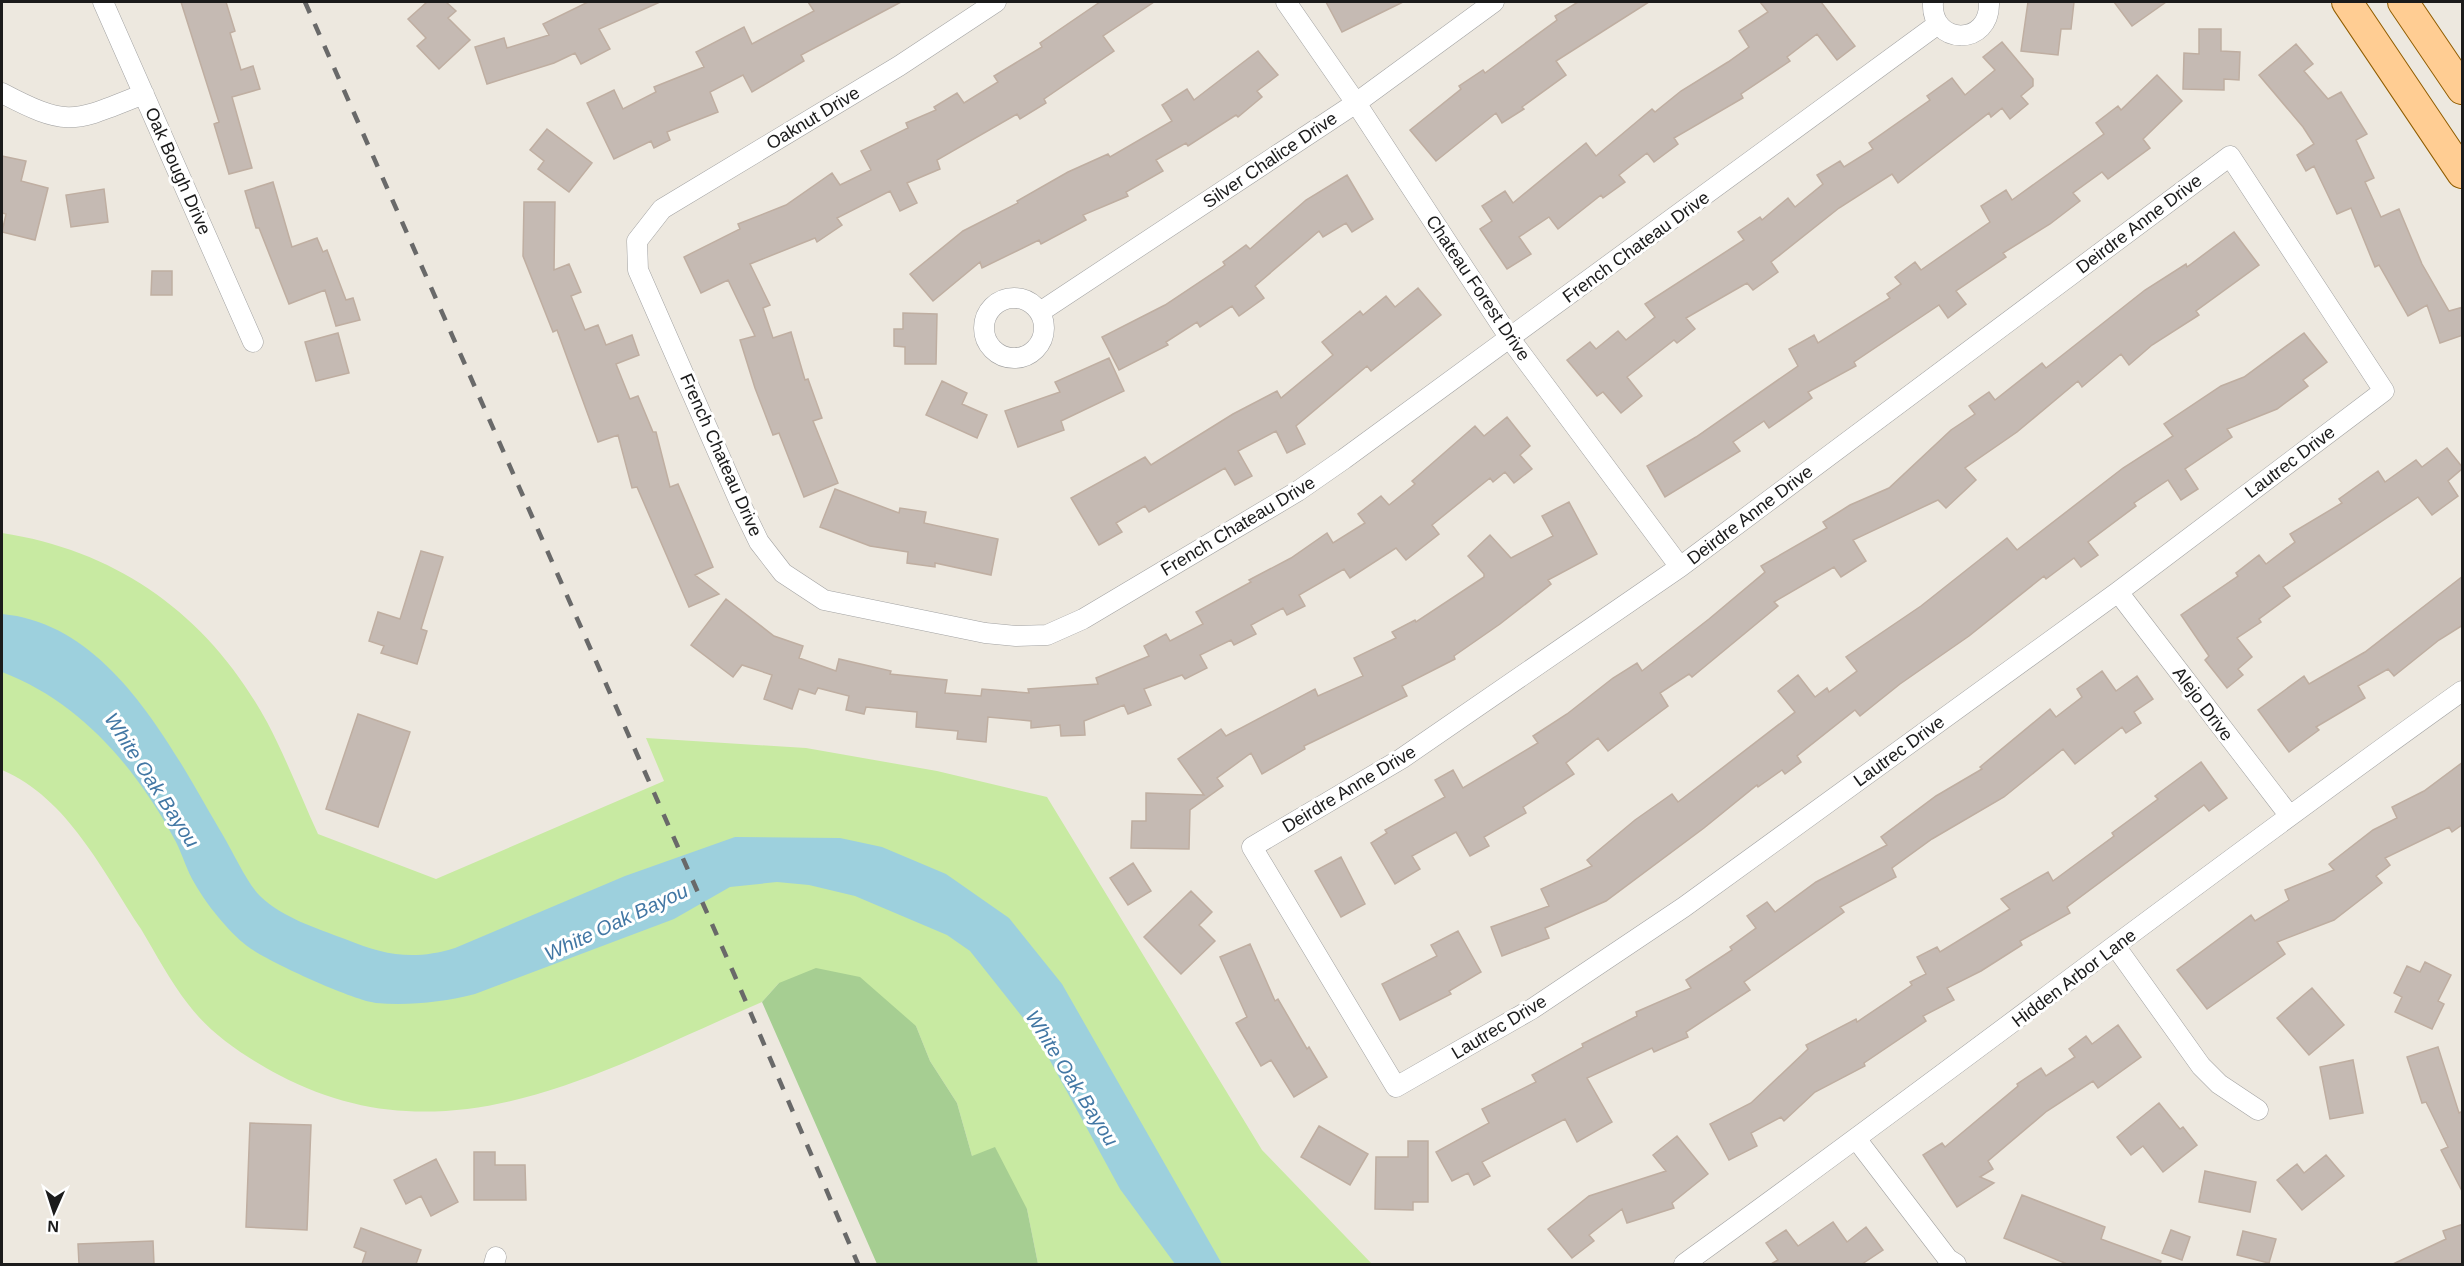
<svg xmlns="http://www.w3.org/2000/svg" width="2464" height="1266" font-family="Arial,sans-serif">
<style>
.grass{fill:#c8eaa2}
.forest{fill:#a6ce92}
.water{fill:#9dd0dd}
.building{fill:#c5bab3;stroke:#bfaea1;stroke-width:1.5}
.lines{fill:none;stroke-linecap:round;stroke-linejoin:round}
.minor-casing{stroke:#a2a2a2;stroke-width:21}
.primary-casing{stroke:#915d00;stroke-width:32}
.minor{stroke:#fff;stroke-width:20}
.primary{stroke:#ffcd93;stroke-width:30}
.rail{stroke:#696969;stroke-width:4.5;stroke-dasharray:12 12;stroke-linecap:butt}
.labels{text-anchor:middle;stroke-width:6;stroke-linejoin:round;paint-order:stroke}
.street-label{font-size:18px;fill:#1b1b1b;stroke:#fff}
.water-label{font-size:20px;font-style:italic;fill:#4277a4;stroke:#fff}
</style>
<rect width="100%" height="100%" fill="#ede8df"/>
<path class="grass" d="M2,533C120,551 210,617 267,722C286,758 301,797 318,834L436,879L664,781L646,738L806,748L937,771L1047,797L1262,1150L1372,1264H1038L1027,1209L972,1156L957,1103L930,1061L916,1026L779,983L762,1002C605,1069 449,1165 279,1075C247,1058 210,1034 188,1004C170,981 156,954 141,929C103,872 68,798 2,770Z"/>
<path class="forest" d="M816,968L860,977L916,1026L930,1061L957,1103L972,1156L995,1147L1027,1209L1038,1264H877L762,1002L779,983Z"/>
<path class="water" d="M2,614C113,624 174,753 224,837C234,854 247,883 260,896C283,918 316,928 345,939C384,955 413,961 455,948L625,876L735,837L840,838L882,847L946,874L1009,918L1062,984L1222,1264H1175L1120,1189L1035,1033L970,951L947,935L855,896L809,885L777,882L730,887L674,919L475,994C444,1002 408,1006 376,1003C352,1000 266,961 247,946C228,931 207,905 195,884C187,871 183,856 176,842C137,769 81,702 2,672Z"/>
<path class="building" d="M181,2H226L235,31L230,33L241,70L253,66L260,89L232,97L252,168L229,174L214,124L219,122Z
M427,2H446L456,11L448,18L470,40L439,69L417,46L426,38L408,19Z
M588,2H660L599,29L610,49L581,64L575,53L554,63L487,84L475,47L504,38L507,48L549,35L543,24Z
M808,2H901L801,55L804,61L752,92L743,75L710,92L718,112L667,132L670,140L654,148L651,141L614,159L587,103L614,90L623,109L656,92L654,87L704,67L696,52L744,27L752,44L814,11Z
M1100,2H1154L1103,36L1114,51L1044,99L1046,103L1020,119L1017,114L937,160L940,169L907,183L917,203L900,211L890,191L837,218L842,225L817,242L815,238L750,264L770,305L763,308L773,338L791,332L805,380L808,379L822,418L813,421L838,483L804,497L779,433L773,435L755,388L740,340L755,336L728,280L701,293L684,257L740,229L738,224L786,205L832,173L840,185L871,170L861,151L908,128L906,123L936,110L934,107L957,93L964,103L998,82L994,76L1042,47L1040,43Z
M1326,2H1403L1342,32Z
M1578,2H1649L1556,61L1566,75L1522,107L1524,109L1502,123L1496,113L1436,161L1410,130L1461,89L1459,86L1483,70L1485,73L1557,20L1555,16Z
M1760,2H1821L1855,46L1837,60L1817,34L1787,57L1790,61L1741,94L1743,98L1674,138L1678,144L1654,162L1647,153L1619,175L1625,182L1603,198L1601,195L1558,229L1549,217L1519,237L1531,254L1507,269L1480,229L1492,221L1482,206L1505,191L1513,203L1586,143L1596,156L1652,109L1655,112L1681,91L1728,62L1749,47L1739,31L1768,12Z
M2028,2H2074L2071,29H2061L2058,55L2021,51Z
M2114,2H2166L2132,26Z
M2199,29H2221V51L2240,52L2239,80L2224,79V90L2183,89L2184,53L2199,54Z
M2002,42L2033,79V86L2021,96L2028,104L2010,119L2002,108L1991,117L1989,113L1898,183L1892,174L1839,208L1771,262L1778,272L1753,290L1747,283L1686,318L1695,329L1677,343L1674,340L1627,377L1642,396L1621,413L1603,392L1597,396L1567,360L1590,342L1596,349L1618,331L1626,340L1655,317L1645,304L1744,240L1738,232L1760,217L1762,220L1788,198L1795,207L1823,184L1817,175L1840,161L1844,167L1873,149L1869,143L1930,100L1927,96L1952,78L1965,95L1995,70L1983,57Z
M2296,44L2313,64L2304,71L2328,99L2341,92L2367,134L2356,140L2374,178L2365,182L2381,217L2399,209L2422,264L2449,311L2463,307V335L2440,343L2427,305L2408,316L2379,265L2375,267L2351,208L2337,214L2314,166L2306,171L2297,155L2314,144L2303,127L2259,75Z
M1258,51L1278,75L1257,91L1262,97L1238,117L1236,115L1188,146L1186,143L1156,160L1163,171L1126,192L1128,196L1083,215L1086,220L1041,244L1039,240L982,268L980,262L933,301L910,274L963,231L1018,203L1017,201L1068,172L1108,154L1110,157L1172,121L1162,105L1187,89L1194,100Z
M2157,75L2182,101L2143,139L2150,148L2108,179L2102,172L2073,193L2080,201L2050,224L2003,253L2006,257L1956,291L1966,304L1948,318L1939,305L1854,362L1856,366L1808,392L1812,398L1769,428L1764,421L1733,442L1740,451L1665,497L1647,466L1696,437L1798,366L1789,349L1814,335L1818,343L1890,298L1887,294L1901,284L1895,277L1915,262L1921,270L1990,222L1981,206L2006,190L2012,200L2104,134L2096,123L2118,106L2121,110Z
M547,129L592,163L569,192L538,169L544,161L530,150Z
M2,156L26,161L21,181L48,188L35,240L2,232L6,214L2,213Z
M1347,175L1373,219L1352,232L1346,223L1323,237L1319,231L1255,286L1264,298L1239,316L1232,306L1200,327L1197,322L1166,342L1168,345L1119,370L1102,337L1165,305L1225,265L1223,262L1246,245L1250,249L1306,200Z
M273,182L292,247L317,238L323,252L327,250L346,300L353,298L360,320L336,326L325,290L289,304L259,228H256L245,191Z
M104,189L108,222L71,227L66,195Z
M524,202H555L554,270L569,264L581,292L571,296L585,330L598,325L606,345L632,335L639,355L616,364L630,399L638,396L653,432H656L670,487L678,484L713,567L695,575L719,594L689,607L637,487L632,488L618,435L598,442L557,330L553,332L523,256Z
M2234,232L2259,265L2196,311L2199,315L2152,345L2129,365L2121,354L2082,387L2078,381L2017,432L1965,468L1976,480L1946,508L1938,500L1853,540L1866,561L1841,577L1834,567L1774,602L1778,606L1692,677L1689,674L1660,693L1668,706L1608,751L1598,738L1566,763L1574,774L1523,807L1526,813L1484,837L1489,846L1470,856L1456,832L1412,856L1420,869L1395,884L1371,843L1387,833L1385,830L1445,797L1435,780L1453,770L1463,788L1538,743L1533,736L1567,714L1613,678L1637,663L1642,671L1709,619L1765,572L1761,566L1827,528L1823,522L1850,505L1889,488L1951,430L1975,414L1969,406L1989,392L1995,400L2042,363L2046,368L2145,290L2186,264L2187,267Z
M152,271H172V295H151Z
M1418,288L1441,315L1371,371L1367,366L1296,426L1305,444L1287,453L1276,431L1238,451L1252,476L1235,485L1225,468L1149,512L1145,506L1116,523L1122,532L1099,545L1071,498L1145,457L1151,465L1233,414L1277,391L1281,398L1333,355L1322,342L1360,311L1363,315L1386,296L1395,307Z
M903,313L937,314L936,364H905V347L894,346V329H903Z
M338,333L349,373L316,381L305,342Z
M2304,333L2327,362L2303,380L2308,386L2277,409L2227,429L2232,437L2185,469L2198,489L2181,500L2168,480L2134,503L2136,506L2088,542L2098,555L2081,567L2074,558L2046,579L2044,576L1969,636L1900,684L1860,716L1855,710L1797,756L1801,762L1785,774L1782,770L1758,787L1757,785L1704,828L1606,901L1545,928L1549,938L1502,956L1491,927L1549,906L1541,889L1592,866L1587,860L1635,820L1672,794L1678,802L1795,712L1778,691L1798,675L1815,697L1827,688L1829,692L1857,671L1846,657L1921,606L2007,538L2017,550L2123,468L2173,436L2164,424L2221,386L2244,377Z
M1109,358L1124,391L1061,421L1064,430L1018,447L1005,411L1060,392L1055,382Z
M942,381L967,393L962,404L987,415L977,438L926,415Z
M1507,417L1530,446L1520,455L1532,469L1514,483L1505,472L1493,482L1490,478L1432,525L1439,534L1406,560L1396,548L1350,578L1344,569L1299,595L1305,606L1287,615L1283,608L1251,625L1256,634L1234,645L1231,640L1200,655L1207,668L1185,679L1182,675L1144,689L1151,705L1128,714L1124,705L1084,721L1085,735L1061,736L1060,725L1031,728V721L988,717L986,742L957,739L958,731L916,727L917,712L866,707L864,714L846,710L849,696L818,688L815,694L799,689L792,709L764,699L772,675L742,665L733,677L691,645L726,599L774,636L803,646L799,658L836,671L839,659L891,671L890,674L947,680L945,693L981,696L982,689L1029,693L1028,689L1098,684L1096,678L1149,656L1144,646L1166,634L1170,641L1203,624L1196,612L1251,582L1249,580L1291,558L1327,533L1333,543L1365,523L1358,514L1381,496L1389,505L1415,484L1412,481L1475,426L1484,436Z
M2447,448L2463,468L2448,481L2458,496L2432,515L2418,497L2283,587L2290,596L2259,619L2261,622L2237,638L2252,657L2238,669L2243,675L2227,688L2205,660L2209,656L2181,615L2238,576L2236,573L2259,555L2266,564L2295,542L2290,534L2342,503L2339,499L2378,471L2385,482L2416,460L2422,467Z
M835,489L899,513L900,508L926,512L924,523L998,539L991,575L935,563V567L907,563L908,552L870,546L820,527Z
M1569,502L1597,554L1548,580L1551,584L1500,624L1454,656L1455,659L1402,686L1407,696L1304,746L1305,749L1262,774L1251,753L1217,778L1223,786L1190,810L1189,849L1131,848L1132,821H1146V793L1204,795L1178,759L1221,729L1226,736L1315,689L1318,696L1363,676L1354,658L1396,638L1392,632L1415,620L1416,622L1484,577V574L1468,556L1490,535L1511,558L1553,536L1542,516Z
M421,551L443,557L421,629L427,631L417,664L381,653L384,646L369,641L378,612L400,619Z
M2463,576V625L2439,640L2394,676L2388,669L2358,686L2365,698L2316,727L2319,730L2289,752L2258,710L2304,676L2309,684L2365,652Z
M2102,671L2116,691L2137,676L2153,699L2134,712L2141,723L2126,733L2122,727L2075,764L2063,749L2004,797L1932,839L1892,868L1896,877L1840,907L1844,912L1744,982L1750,990L1686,1032L1688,1037L1654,1052L1652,1048L1587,1078L1612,1122L1577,1142L1565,1119L1482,1162L1490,1176L1474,1185L1468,1173L1452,1181L1436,1152L1489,1123L1482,1109L1536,1082L1532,1075L1583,1047L1582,1044L1637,1016L1636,1012L1691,988L1686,980L1732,950L1730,947L1756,928L1747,916L1767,902L1775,912L1816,882L1887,845L1881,837L1936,796L1982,769L1980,767L2050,709L2056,717L2082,697L2077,689Z
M358,714L410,732L378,827L326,809Z
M2201,762L2227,798L2209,811L2204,805L2067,907L2070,913L2020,941L2022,945L1981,971L1947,988L1954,1000L1923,1016L1926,1021L1864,1063L1865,1066L1815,1092L1784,1121L1781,1117L1751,1133L1757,1146L1729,1160L1710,1124L1751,1103L1808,1049L1806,1045L1856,1019L1857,1022L1912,985L1910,982L1926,974L1917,957L1937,947L1940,952L2010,909L2001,899L2048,872L2053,881L2114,836L2112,833L2158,799L2155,796Z
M2463,762V824L2452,832L2449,827L2385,858L2390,865L2376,876L2382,883L2334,920L2277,942L2285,954L2207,1009L2177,970L2251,915L2255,921L2289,900L2285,890L2334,870L2329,864L2373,830L2397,818L2392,807L2424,791Z
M1341,857L1365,904L1341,917L1315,871Z
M1133,863L1151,891L1128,905L1110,878Z
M1191,891L1212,912L1199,925L1215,941L1181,974L1144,937Z
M1458,931L1481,972L1449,991L1451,994L1400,1020L1382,984L1437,956L1431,945Z
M1250,944L1275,1001L1278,999L1307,1049L1309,1047L1327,1077L1294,1097L1271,1060L1261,1066L1236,1023L1247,1017L1220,957Z
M2425,962L2451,975L2438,1001L2444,1004L2432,1029L2395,1012L2402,997L2394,993L2407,966L2420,972Z
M2312,988L2344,1025L2309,1055L2277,1018Z
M2118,1025L2141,1057L2098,1088L2093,1081L2047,1111L1988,1161L1993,1169L1980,1177L1994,1183L1957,1207L1923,1155L1942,1143L1945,1147L2018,1086L2017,1084L2041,1068L2046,1076L2075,1057L2069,1049L2086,1036L2092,1044Z
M2438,1047L2459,1113L2463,1111V1193L2441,1150L2448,1147L2426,1102L2422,1103L2407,1057Z
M2353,1060L2363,1113L2330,1119L2320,1067Z
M2159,1103L2180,1129L2183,1127L2197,1145L2163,1172L2143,1146L2131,1155L2117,1137Z
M250,1123L311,1125L307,1230L246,1227Z
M1319,1126L1368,1154L1350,1185L1301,1157Z
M1677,1136L1708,1174L1672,1203L1674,1208L1627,1223L1622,1209L1589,1235L1594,1241L1572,1258L1548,1229L1589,1196L1666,1171L1653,1155Z
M1408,1141H1428V1202H1413V1210L1375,1209L1376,1157H1408Z
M474,1152H495V1165H525L526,1200H474Z
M2326,1155L2344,1176L2302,1210L2277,1180L2297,1164L2304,1173Z
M436,1159L458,1202L431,1216L421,1196L406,1204L394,1180Z
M2205,1171L2256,1182L2250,1212L2199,1202Z
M2022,1195L2105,1227L2101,1239L2161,1261L2160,1264H2067L2004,1238Z
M1833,1222L1847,1242L1866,1227L1883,1250L1862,1264H1771L1778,1260L1766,1243L1786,1230L1798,1246Z
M2463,1224V1264H2393L2446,1239L2443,1231Z
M361,1228L421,1250L416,1264H362L366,1252L354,1247Z
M2171,1230L2190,1237L2182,1260L2162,1253Z
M2243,1231L2276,1239L2269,1263L2237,1255Z
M153,1241L154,1264H79L78,1244Z"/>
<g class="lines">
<defs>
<path id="minor" d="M103,2L253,342
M996,2L899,66L662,209L637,241L638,270L741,505L759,542L783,573L824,600L985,633L1016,636L1047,635L1083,619L1298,491L1344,459L1938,24
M1286,2L1356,103L1511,340L1680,567
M1933,2C1930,46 1991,47 1989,2
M2,93C70,129 75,121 144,94
M2230,156L2384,391L2118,592L1684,907L1532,1009L1396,1087L1252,847L1401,759L1680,567Z
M984 328a30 30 0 1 1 60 0a30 30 0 1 1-60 0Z
M1040,312L1356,103L1494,2
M2118,592L2289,815
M2116,947L2201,1066L2219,1084L2258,1110
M1857,1140L1948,1259L1956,1264
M494,1264L496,1257
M1684,1264C1945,1076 2200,878 2462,691"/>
<path id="primary" d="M2347,2L2462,173
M2403,2L2462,89"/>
</defs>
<use href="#minor" class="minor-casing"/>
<use href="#primary" class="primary-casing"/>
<use href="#minor" class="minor"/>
<use href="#primary" class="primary"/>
<path class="rail" d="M305,2L734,974L858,1264"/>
</g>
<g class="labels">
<g class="street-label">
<text transform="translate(813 118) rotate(-31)" y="6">Oaknut Drive</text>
<text transform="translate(1270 160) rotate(-34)" y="6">Silver Chalice Drive</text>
<text transform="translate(178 171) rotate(66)" y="6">Oak Bough Drive</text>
<text transform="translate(2139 224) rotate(-37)" y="6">Deirdre Anne Drive</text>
<text transform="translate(1636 247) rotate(-36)" y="6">French Chateau Drive</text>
<text transform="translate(1478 288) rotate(56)" y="6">Chateau Forest Drive</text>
<text transform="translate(721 455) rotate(66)" y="6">French Chateau Drive</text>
<text transform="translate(2290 462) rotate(-37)" y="6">Lautrec Drive</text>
<text transform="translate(1750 515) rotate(-37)" y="6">Deirdre Anne Drive</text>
<text transform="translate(1238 526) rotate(-31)" y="6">French Chateau Drive</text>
<text transform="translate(2203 704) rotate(53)" y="6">Alejo Drive</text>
<text transform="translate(1899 751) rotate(-36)" y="6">Lautrec Drive</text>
<text transform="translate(1349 789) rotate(-31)" y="6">Deirdre Anne Drive</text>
<text transform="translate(2074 978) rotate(-37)" y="6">Hidden Arbor Lane</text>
<text transform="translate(1499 1027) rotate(-31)" y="6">Lautrec Drive</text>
</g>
<g class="water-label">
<text transform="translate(152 780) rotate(57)" y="7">White Oak Bayou</text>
<text transform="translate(616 922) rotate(-25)" y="7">White Oak Bayou</text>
<text transform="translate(1072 1078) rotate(58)" y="7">White Oak Bayou</text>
</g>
</g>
<rect width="2464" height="1266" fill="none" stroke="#1b1b1b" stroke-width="6"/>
<g transform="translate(54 1212) rotate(183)" stroke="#ffffff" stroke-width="4.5" paint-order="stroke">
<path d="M0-4.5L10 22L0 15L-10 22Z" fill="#1b1b1b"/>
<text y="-9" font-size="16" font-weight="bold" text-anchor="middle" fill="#1b1b1b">N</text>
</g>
</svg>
